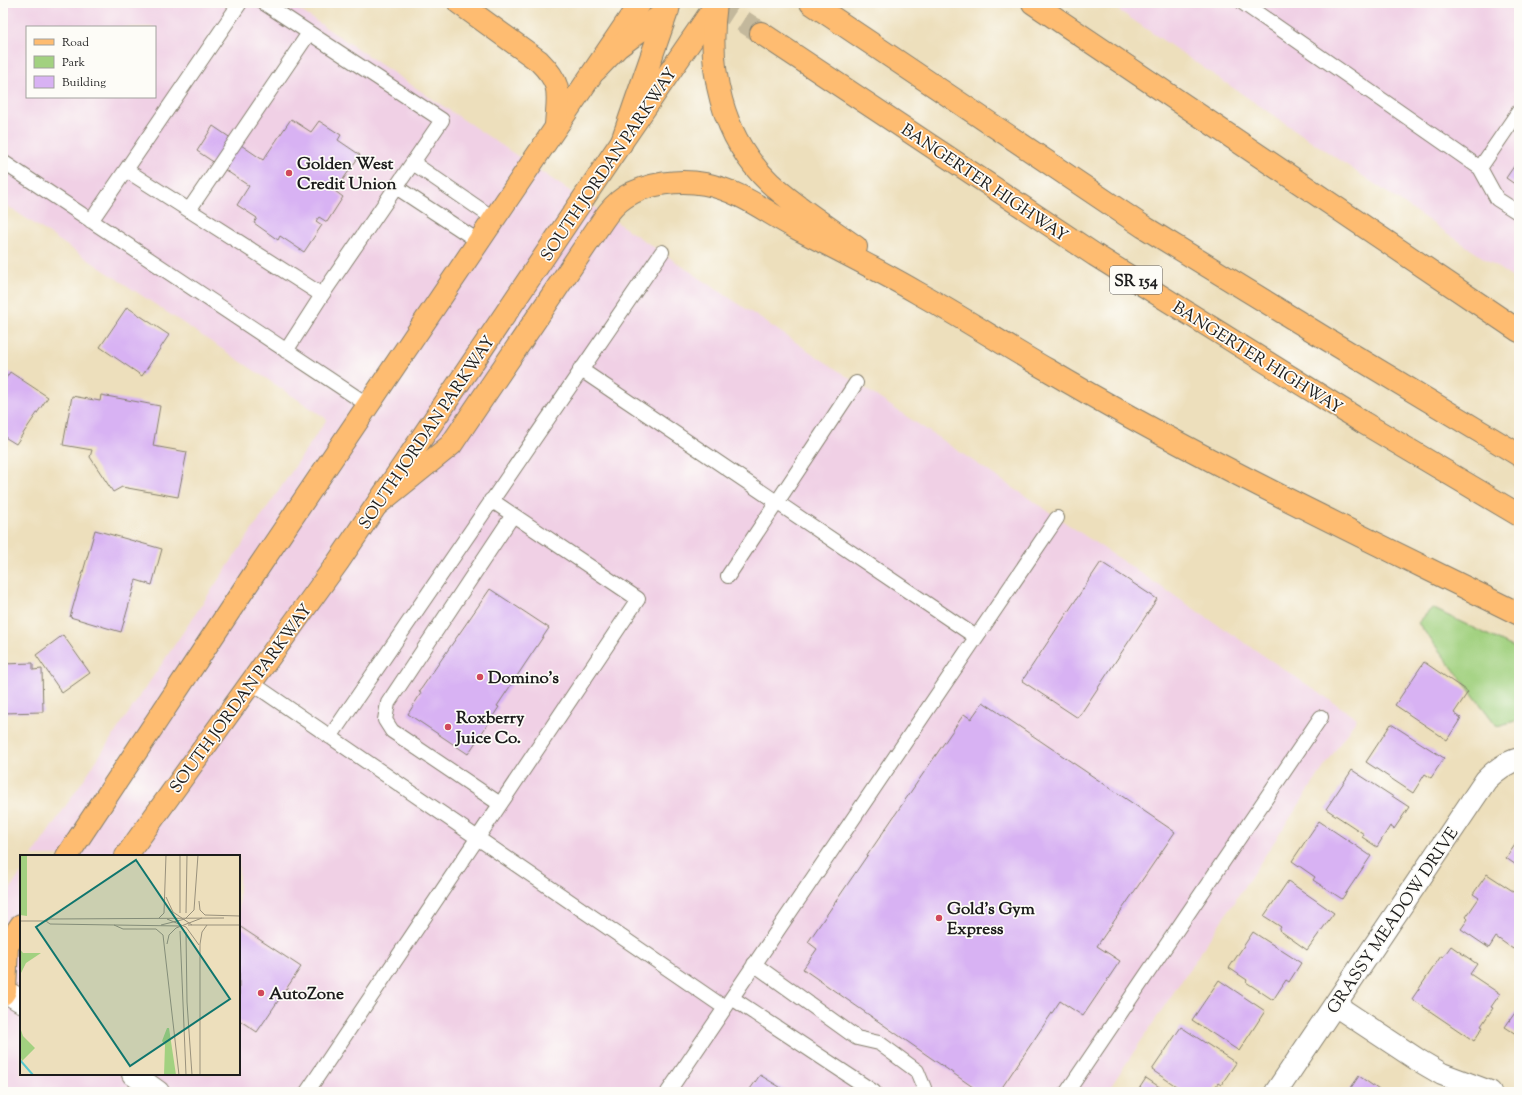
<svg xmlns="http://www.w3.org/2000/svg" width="1522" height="1095" font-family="'Sorts Mill Goudy',serif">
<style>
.built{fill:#f0d0e5;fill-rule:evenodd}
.green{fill:#a2d180;stroke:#5f764e}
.building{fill:#d8b2f3}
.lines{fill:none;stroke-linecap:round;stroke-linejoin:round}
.motorway-tunnel{stroke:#c3b89c;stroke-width:22;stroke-dasharray:22 11;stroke-linecap:butt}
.service-casing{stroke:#847e6c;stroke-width:16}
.minor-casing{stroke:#847e6c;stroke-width:24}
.primary-casing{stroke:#847e6c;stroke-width:24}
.motorway-casing{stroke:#847e6c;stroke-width:24}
.service{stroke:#fff;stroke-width:14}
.minor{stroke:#fff;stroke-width:22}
.primary{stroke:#febc71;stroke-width:22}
.motorway{stroke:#febc71;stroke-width:22}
.poi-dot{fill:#d1495b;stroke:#fdfcf7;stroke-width:1.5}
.labels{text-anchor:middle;stroke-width:3.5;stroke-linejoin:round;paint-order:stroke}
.shield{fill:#fdfcf7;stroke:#605f5e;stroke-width:1}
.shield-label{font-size:16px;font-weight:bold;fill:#1c1c1c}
.poi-label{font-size:17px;font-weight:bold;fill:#1c1c1c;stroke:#fdfcf7;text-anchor:start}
.street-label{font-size:17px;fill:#1c1c1c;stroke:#fdfcf7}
.inset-river{fill:none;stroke:#5ac8ce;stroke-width:2}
.inset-road{fill:none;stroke:#99917c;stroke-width:1}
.view{fill:#0f766e;fill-opacity:0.15;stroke:#0f766e;stroke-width:2}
.inset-edge{fill:none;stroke:#1c1c1c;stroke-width:2}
</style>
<rect width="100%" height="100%" fill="#fdfcf7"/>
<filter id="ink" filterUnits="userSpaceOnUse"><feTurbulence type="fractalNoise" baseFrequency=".025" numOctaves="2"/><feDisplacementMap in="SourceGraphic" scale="8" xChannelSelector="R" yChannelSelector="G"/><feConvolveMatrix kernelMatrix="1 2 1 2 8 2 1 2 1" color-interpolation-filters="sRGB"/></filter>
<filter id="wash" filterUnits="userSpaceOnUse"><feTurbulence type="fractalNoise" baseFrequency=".012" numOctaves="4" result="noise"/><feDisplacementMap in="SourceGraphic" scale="16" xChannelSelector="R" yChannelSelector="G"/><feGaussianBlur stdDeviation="0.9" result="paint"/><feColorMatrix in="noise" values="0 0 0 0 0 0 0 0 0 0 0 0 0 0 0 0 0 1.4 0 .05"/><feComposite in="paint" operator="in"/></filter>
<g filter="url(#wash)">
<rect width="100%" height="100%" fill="#eddfbc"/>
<path class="built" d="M3,3H289L1357,718L1107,1092H3V900L21,873V1074H239V856H32L327,419L3,203ZM27,27H155V97H27Z
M1108,3H1519V282Z"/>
<path class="green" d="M1432,608L1519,650V720L1497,726L1418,623Z"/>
<g id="blocks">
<path class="building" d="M291,119L311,132L319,121L341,135L338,140L360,155L335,191L343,197L327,222L319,217L316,221L322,225L304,252L280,236L278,240L254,223L257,218L237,205L249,186L197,151L213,126L263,160Z
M1519,159V187L1506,178Z
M127,307L169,335L142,376L100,347Z
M10,372L48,397L16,444L3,436V383Z
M101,395L160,406L153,446L187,452L178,497L122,487L113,492L90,457L92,450L63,445L72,396L100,401Z
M95,530L162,549L152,585L136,580L121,632L70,617Z
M1101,562L1157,599L1078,718L1022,681Z
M490,589L549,628L497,706L499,707L468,754L408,714L421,693L419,692Z
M63,635L90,673L62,693L36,655Z
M1424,662L1468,692L1454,713L1461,718L1447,740L1395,705Z
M33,663V670L42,669L43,712L3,713V664Z
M983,702L1175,832L1097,946L1120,961L1083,1016L1060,1001L999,1092H980L803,969L817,949L808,942L964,714L971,719Z
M1391,724L1444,758L1431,778L1425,774L1413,793L1366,762Z
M1352,770L1409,807L1394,829L1390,826L1377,847L1362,837L1364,834L1326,809Z
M1319,821L1371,856L1342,899L1313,880L1315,877L1292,861Z
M1519,839V867L1506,858Z
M1487,874L1519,895V941L1513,949L1496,937L1489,948L1461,929L1468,919L1466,917L1479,898L1473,894Z
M1288,881L1334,913L1307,950L1279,930L1281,927L1264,916Z
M239,926L301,967L257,1032L239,1020Z
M1253,932L1301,963L1289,982L1286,980L1273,1000L1246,982L1247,980L1229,968Z
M1451,946L1477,964L1470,974L1500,994L1491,1007L1493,1008L1481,1026L1483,1027L1474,1041L1412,999L1441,956L1443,957Z
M1219,980L1265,1011L1239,1051L1192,1020Z
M1519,1007V1036L1505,1027Z
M1181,1027L1236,1063L1221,1085L1218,1083L1212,1092H1185L1152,1070Z
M760,1075L788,1092H748Z
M1359,1076L1382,1092H1348Z
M1146,1078L1167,1092H1137Z"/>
</g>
</g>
<g filter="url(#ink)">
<use href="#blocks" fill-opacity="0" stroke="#847e6c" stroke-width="1"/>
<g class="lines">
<path class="motorway-tunnel" d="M715,3L761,33"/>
<defs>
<path id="service" d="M264,3L442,120L322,295L286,351
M1243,3L1480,168L1519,111
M3,162L368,405
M413,163L493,218
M1480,168L1497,199L1519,213
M126,170L322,295
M396,187L478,241
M189,210L309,33
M91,221L240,3
M580,369L976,637
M728,576L856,383
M252,683L725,1008
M330,737L662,252
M500,804L392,731L385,720L388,703L513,515
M754,964L857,1038L879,1043L917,1071L924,1088V1092
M732,998L874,1092
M307,1092L638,599L491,500
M668,1092L1057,518
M1067,1092L1321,717"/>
<path id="minor" d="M3,990L21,1001
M1335,1005L1418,1060L1442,1074L1490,1092
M133,1074L158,1092
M1276,1092L1486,780C1496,770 1505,763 1519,759"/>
<path id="primary" d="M67,856L254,574L640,3
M126,856L338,562L614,153L717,3
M3,994L5,991L7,946L21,925"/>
<path id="motorway" d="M459,3L539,61C563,85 558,93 556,125
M716,3C707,68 721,137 770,183C796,207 827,226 856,247
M811,3L1144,227L1328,340L1519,455
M1033,3L1519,331
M761,33L1095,255L1364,423L1519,515
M596,70L618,47L668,10
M621,144L670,3
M378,504L451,445L603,220C609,211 616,203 625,197C647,183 680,179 705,184C741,191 767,213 798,229C838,250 879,270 918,293C962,317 1004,345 1048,370C1200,460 1360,535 1519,614"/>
</defs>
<use href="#service" class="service-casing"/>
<use href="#minor" class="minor-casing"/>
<use href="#primary" class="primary-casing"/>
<use href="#motorway" class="motorway-casing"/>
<use href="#service" class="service"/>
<use href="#minor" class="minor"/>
<use href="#primary" class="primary"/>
<use href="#motorway" class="motorway"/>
</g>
</g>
<g class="poi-dot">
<circle cx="289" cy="173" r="4"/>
<circle cx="480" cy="677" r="4"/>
<circle cx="448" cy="727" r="4"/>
<circle cx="939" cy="918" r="4"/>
<circle cx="261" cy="993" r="4"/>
</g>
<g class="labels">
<rect class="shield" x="1110" y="266" width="52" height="28" rx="3"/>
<g class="shield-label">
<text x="1136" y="286">SR 154</text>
</g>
<g class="poi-label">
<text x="297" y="169">Golden West<tspan x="297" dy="20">Credit Union</tspan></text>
<text x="488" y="683">Domino's</text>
<text x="456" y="723">Roxberry<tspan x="456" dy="20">Juice Co.</tspan></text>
<text x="947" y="914">Gold's Gym<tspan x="947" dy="20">Express</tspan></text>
<text x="269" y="999">AutoZone</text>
</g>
<g class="street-label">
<text transform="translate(608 164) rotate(-56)" y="6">SOUTH JORDAN PARKWAY</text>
<text transform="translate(985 182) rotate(34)" y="6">BANGERTER HIGHWAY</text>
<text transform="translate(1258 357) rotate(32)" y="6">BANGERTER HIGHWAY</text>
<text transform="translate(426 432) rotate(-56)" y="6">SOUTH JORDAN PARKWAY</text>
<text transform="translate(240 698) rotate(-54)" y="6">SOUTH JORDAN PARKWAY</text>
<text transform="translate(1392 920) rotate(-56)" y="6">GRASSY MEADOW DRIVE</text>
</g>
</g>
<g transform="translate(20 855)">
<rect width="220" height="220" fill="#eddfbc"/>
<path d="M0,0H7V61L0,60ZM0,94L3,98H21L6,108L1,118L0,172L3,181L15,193L2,206L0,200ZM147,173H149L156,220H144L145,190L142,186Z" fill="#a2d180"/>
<path class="inset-river" d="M0,205L13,220"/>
<path class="inset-road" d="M146,42L153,57L172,70M179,46L180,55L185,60L220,61M160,58V0M166,58L167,0M139,63L144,58L146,0M147,64L166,72L179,90M0,66H26L30,64L204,63M26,66L30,69L160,71M94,70L103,74H136L143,80L159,220M141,70L165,64L174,55L178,0M168,70H220M160,76L166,220M166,77L167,147L172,220M147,89L149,80L156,73L182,63M180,220V89L182,77L187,70"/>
<path class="view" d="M116,5L210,144L110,211L16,72Z"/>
<rect width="220" height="220" class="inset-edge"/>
</g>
<rect width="1522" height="1095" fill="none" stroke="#fdfcf7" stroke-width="16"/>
<rect x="26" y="26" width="130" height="72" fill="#fdfcf7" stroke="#a3a29f"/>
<rect x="34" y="39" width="20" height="6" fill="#febc71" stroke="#a3a29f"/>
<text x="62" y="46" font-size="12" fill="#1c1c1c">Road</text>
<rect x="34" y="56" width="20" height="12" fill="#a2d180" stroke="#a3a29f"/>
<text x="62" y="66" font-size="12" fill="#1c1c1c">Park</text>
<rect x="34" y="76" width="20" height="12" fill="#d8b2f3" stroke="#a3a29f"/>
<text x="62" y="86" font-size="12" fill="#1c1c1c">Building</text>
</svg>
